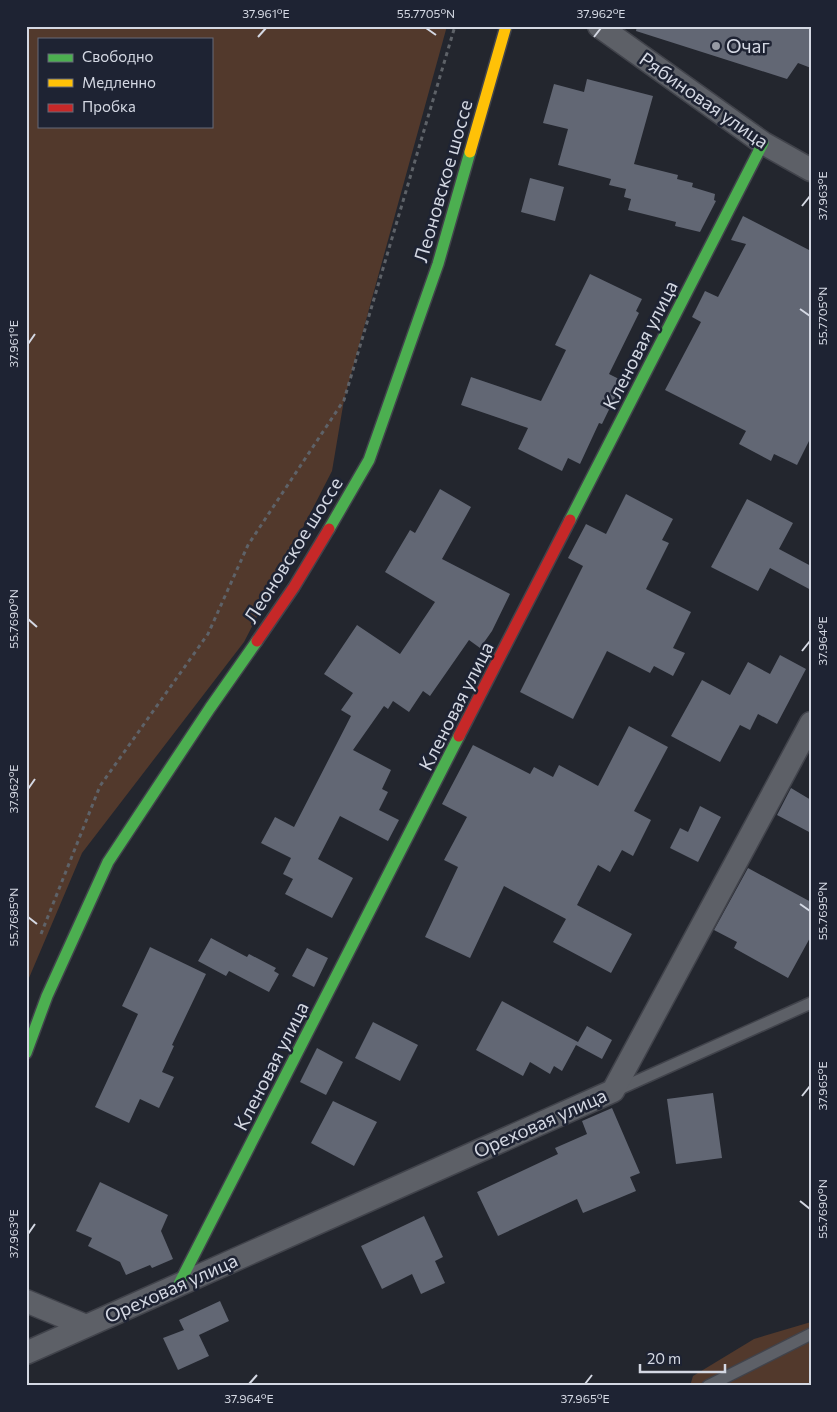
<svg xmlns="http://www.w3.org/2000/svg" width="837" height="1412" font-family="Commissioner,sans-serif">
<style>
.green{fill:#52392c;fill-rule:evenodd}
.building{fill:#626774}
.lines{fill:none;stroke-linecap:round;stroke-linejoin:round}
.lane-casing{stroke:#41434b;stroke-width:14}
.street-casing{stroke:#41434b;stroke-width:25}
.fast-casing{stroke:#41434b;stroke-width:14}
.slow-casing{stroke:#41434b;stroke-width:14}
.jam-casing{stroke:#41434b;stroke-width:14}
.path{stroke:#5e6268;stroke-width:3;stroke-dasharray:4 4;stroke-linecap:butt}
.lane{stroke:#5d6067;stroke-width:11}
.street{stroke:#5d6067;stroke-width:22}
.fast{stroke:#4caf50;stroke-width:11}
.slow{stroke:#ffc107;stroke-width:11}
.jam{stroke:#c62828;stroke-width:11}
.ticks{fill:none;stroke:#d4d8e3;stroke-width:2}
.poi-dot{fill:#969aa4;stroke:#1e2333;stroke-width:2}
.labels{text-anchor:middle;stroke-width:5;stroke-linejoin:round;paint-order:stroke}
.poi-label{font-size:19px;fill:#d4d8e3;stroke:#1e2333;text-anchor:start}
.street-label{font-size:19px;fill:#d4d8e3;stroke:#1e2333}
.neatline{fill:none;stroke:#d4d8e3;stroke-width:2}
.ticks-label{font-size:12px;text-anchor:middle;fill:#d4d8e3}
</style>
<rect width="100%" height="100%" fill="#23262e"/>
<path class="green" d="M26,26H447L344,400L332,471L244,642L82,853L26,985ZM39,39H211V126H39Z
M811,1322V1386H690L693,1376L754,1339Z"/>
<path class="building" d="M637,26H811V68L798,63L787,79L636,31Z
M587,79L653,96L634,164L678,175L677,179L693,183L692,187L715,194L714,200L716,201L700,232L675,226L676,222L628,210L631,199L624,197L626,189L609,185L611,179L558,165L568,129L543,123L554,84L584,92Z
M530,178L564,187L555,221L521,212Z
M743,216L811,251V437L797,465L774,454L771,461L739,444L746,431L665,390L701,322L692,317L705,291L718,297L746,244L731,240Z
M590,274L642,299L636,311L639,313L609,374L623,381L602,424L599,423L580,464L568,458L562,471L518,449L528,428L461,405L471,377L541,401L566,350L555,345Z
M440,489L471,507L442,559L510,594L492,631L480,648L469,640L430,696L423,691L409,712L393,701L388,709L384,706L353,750L391,770L382,789L388,792L379,810L399,820L388,841L340,816L318,859L353,878L332,918L285,894L293,879L283,874L291,858L261,843L275,817L294,827L351,716L341,710L353,693L324,674L357,625L400,654L435,602L385,572L410,530L415,533Z
M626,494L673,519L662,540L669,543L646,589L691,612L673,648L685,653L673,676L654,666L650,673L607,651L573,719L520,692L583,566L568,558L586,524L606,534Z
M747,499L793,523L779,549L811,566V590L770,568L758,591L711,567Z
M780,655L806,669L777,724L758,714L750,730L740,725L720,762L671,736L702,680L730,695L748,662L770,674Z
M629,726L668,747L634,811L651,820L633,856L622,850L610,872L598,865L577,905L632,934L611,973L553,942L566,919L504,886L470,958L425,937L458,867L444,860L467,817L442,804L473,745L530,774L534,767L553,777L559,765L598,786Z
M791,788L811,800V833L777,815Z
M700,806L721,817L698,862L670,848L680,828L688,832Z
M748,868L811,902V936L788,978L734,948L737,942L714,930Z
M211,938L247,957L249,954L276,968L274,971L279,974L269,992L229,971L226,976L198,961Z
M150,947L206,974L172,1045L174,1046L162,1072L174,1077L159,1108L140,1099L129,1123L95,1107L138,1014L122,1006Z
M307,948L328,958L314,987L292,976Z
M502,1001L578,1042L587,1026L612,1040L602,1059L576,1045L562,1071L554,1066L550,1074L530,1062L523,1076L476,1050Z
M373,1022L418,1045L400,1081L355,1058Z
M317,1048L343,1062L326,1095L300,1082Z
M713,1093L722,1158L676,1164L667,1099Z
M333,1101L377,1122L354,1166L311,1143Z
M612,1108L640,1173L630,1177L636,1191L583,1213L577,1199L498,1236L477,1192L558,1154L555,1148L587,1134L582,1121Z
M100,1182L168,1215L161,1231L173,1259L152,1268L150,1265L126,1275L120,1262L88,1246L92,1238L76,1231Z
M424,1216L443,1257L435,1261L445,1283L421,1294L412,1274L382,1289L361,1246Z
M220,1301L229,1321L199,1335L209,1356L178,1370L163,1338L184,1330L179,1320Z"/>
<g class="lines">
<defs>
<path id="lane" d="M617,1090L811,1003
M708,1386L811,1334"/>
<path id="street" d="M599,26L763,143L811,170
M26,1301L86,1326
M26,1353L613,1091L811,723"/>
<path id="fast" d="M570,520L763,143
M329,529L369,460L438,264L470,152
M26,1053L47,996L108,862L210,708L257,641
M179,1284L459,736"/>
<path id="slow" d="M470,152L506,26"/>
<path id="jam" d="M257,641L294,587L329,529
M459,736L570,520"/>
</defs>
<use href="#lane" class="lane-casing"/>
<use href="#street" class="street-casing"/>
<use href="#fast" class="fast-casing"/>
<use href="#slow" class="slow-casing"/>
<use href="#jam" class="jam-casing"/>
<path class="path" d="M41,934L100,786L208,634L248,545L344,400L455,26"/>
<use href="#lane" class="lane"/>
<use href="#street" class="street"/>
<use href="#fast" class="fast"/>
<use href="#slow" class="slow"/>
<use href="#jam" class="jam"/>
</g>
<path class="ticks" d="M426,28L436,35M258,37L266,28M594,37L601,28M802,206L810,196M800,309L810,316M28,344L35,334M28,619L37,627M802,651L810,641M28,789L35,779M800,904L810,911M28,917L37,924M802,1096L810,1086M800,1201L810,1209M28,1234L35,1224M249,1384L257,1375M585,1384L592,1375"/>
<circle class="poi-dot" cx="716" cy="46" r="5"/>
<g class="labels">
<g class="poi-label">
<text x="726" y="53">Очаг</text>
</g>
<g class="street-label">
<text transform="translate(704 100) rotate(35)" y="7">Рябиновая улица</text>
<text transform="translate(443 181) rotate(-74)" y="7">Леоновское шоссе</text>
<text transform="translate(640 345) rotate(-63)" y="7">Кленовая улица</text>
<text transform="translate(293 550) rotate(-58)" y="7">Леоновское шоссе</text>
<text transform="translate(456 706) rotate(-63)" y="7">Кленовая улица</text>
<text transform="translate(271 1066) rotate(-63)" y="7">Кленовая улица</text>
<text transform="translate(540 1123) rotate(-24)" y="7">Ореховая улица</text>
<text transform="translate(171 1288) rotate(-24)" y="7">Ореховая улица</text>
</g>
</g>
<rect width="837" height="1412" fill="none" stroke="#1e2333" stroke-width="55"/>
<rect x="38" y="38" width="175" height="90" fill="#1e2333" stroke="#676b79"/>
<rect x="48" y="54" width="25" height="8" fill="#4caf50" stroke="#676b79"/>
<text x="82" y="62" font-size="15" fill="#d4d8e3">Свободно</text>
<rect x="48" y="79" width="25" height="8" fill="#ffc107" stroke="#676b79"/>
<text x="82" y="88" font-size="15" fill="#d4d8e3">Медленно</text>
<rect x="48" y="104" width="25" height="8" fill="#c62828" stroke="#676b79"/>
<text x="82" y="112" font-size="15" fill="#d4d8e3">Пробка</text>
<path d="M640 1364v8h85v-8" fill="none" stroke="#d4d8e3" stroke-width="2.5"/>
<text x="647" y="1364" font-size="15" fill="#d4d8e3" stroke="#1e2333" stroke-width="4" paint-order="stroke">20 m</text>
<rect x="28" y="28" width="782" height="1356" class="neatline"/>
<g class="ticks-label">
<text x="266" y="18">37.961°E</text>
<text x="426" y="18">55.7705°N</text>
<text x="601" y="18">37.962°E</text>
<text transform="translate(823 196) rotate(-90)" y="4">37.963°E</text>
<text transform="translate(823 316) rotate(-90)" y="4">55.7705°N</text>
<text transform="translate(14 344) rotate(-90)" y="4">37.961°E</text>
<text transform="translate(14 619) rotate(-90)" y="4">55.7690°N</text>
<text transform="translate(823 641) rotate(-90)" y="4">37.964°E</text>
<text transform="translate(14 789) rotate(-90)" y="4">37.962°E</text>
<text transform="translate(823 911) rotate(-90)" y="4">55.7695°N</text>
<text transform="translate(14 917) rotate(-90)" y="4">55.7685°N</text>
<text transform="translate(823 1086) rotate(-90)" y="4">37.965°E</text>
<text transform="translate(823 1209) rotate(-90)" y="4">55.7690°N</text>
<text transform="translate(14 1234) rotate(-90)" y="4">37.963°E</text>
<text x="249" y="1403">37.964°E</text>
<text x="585" y="1403">37.965°E</text>
</g>
</svg>
